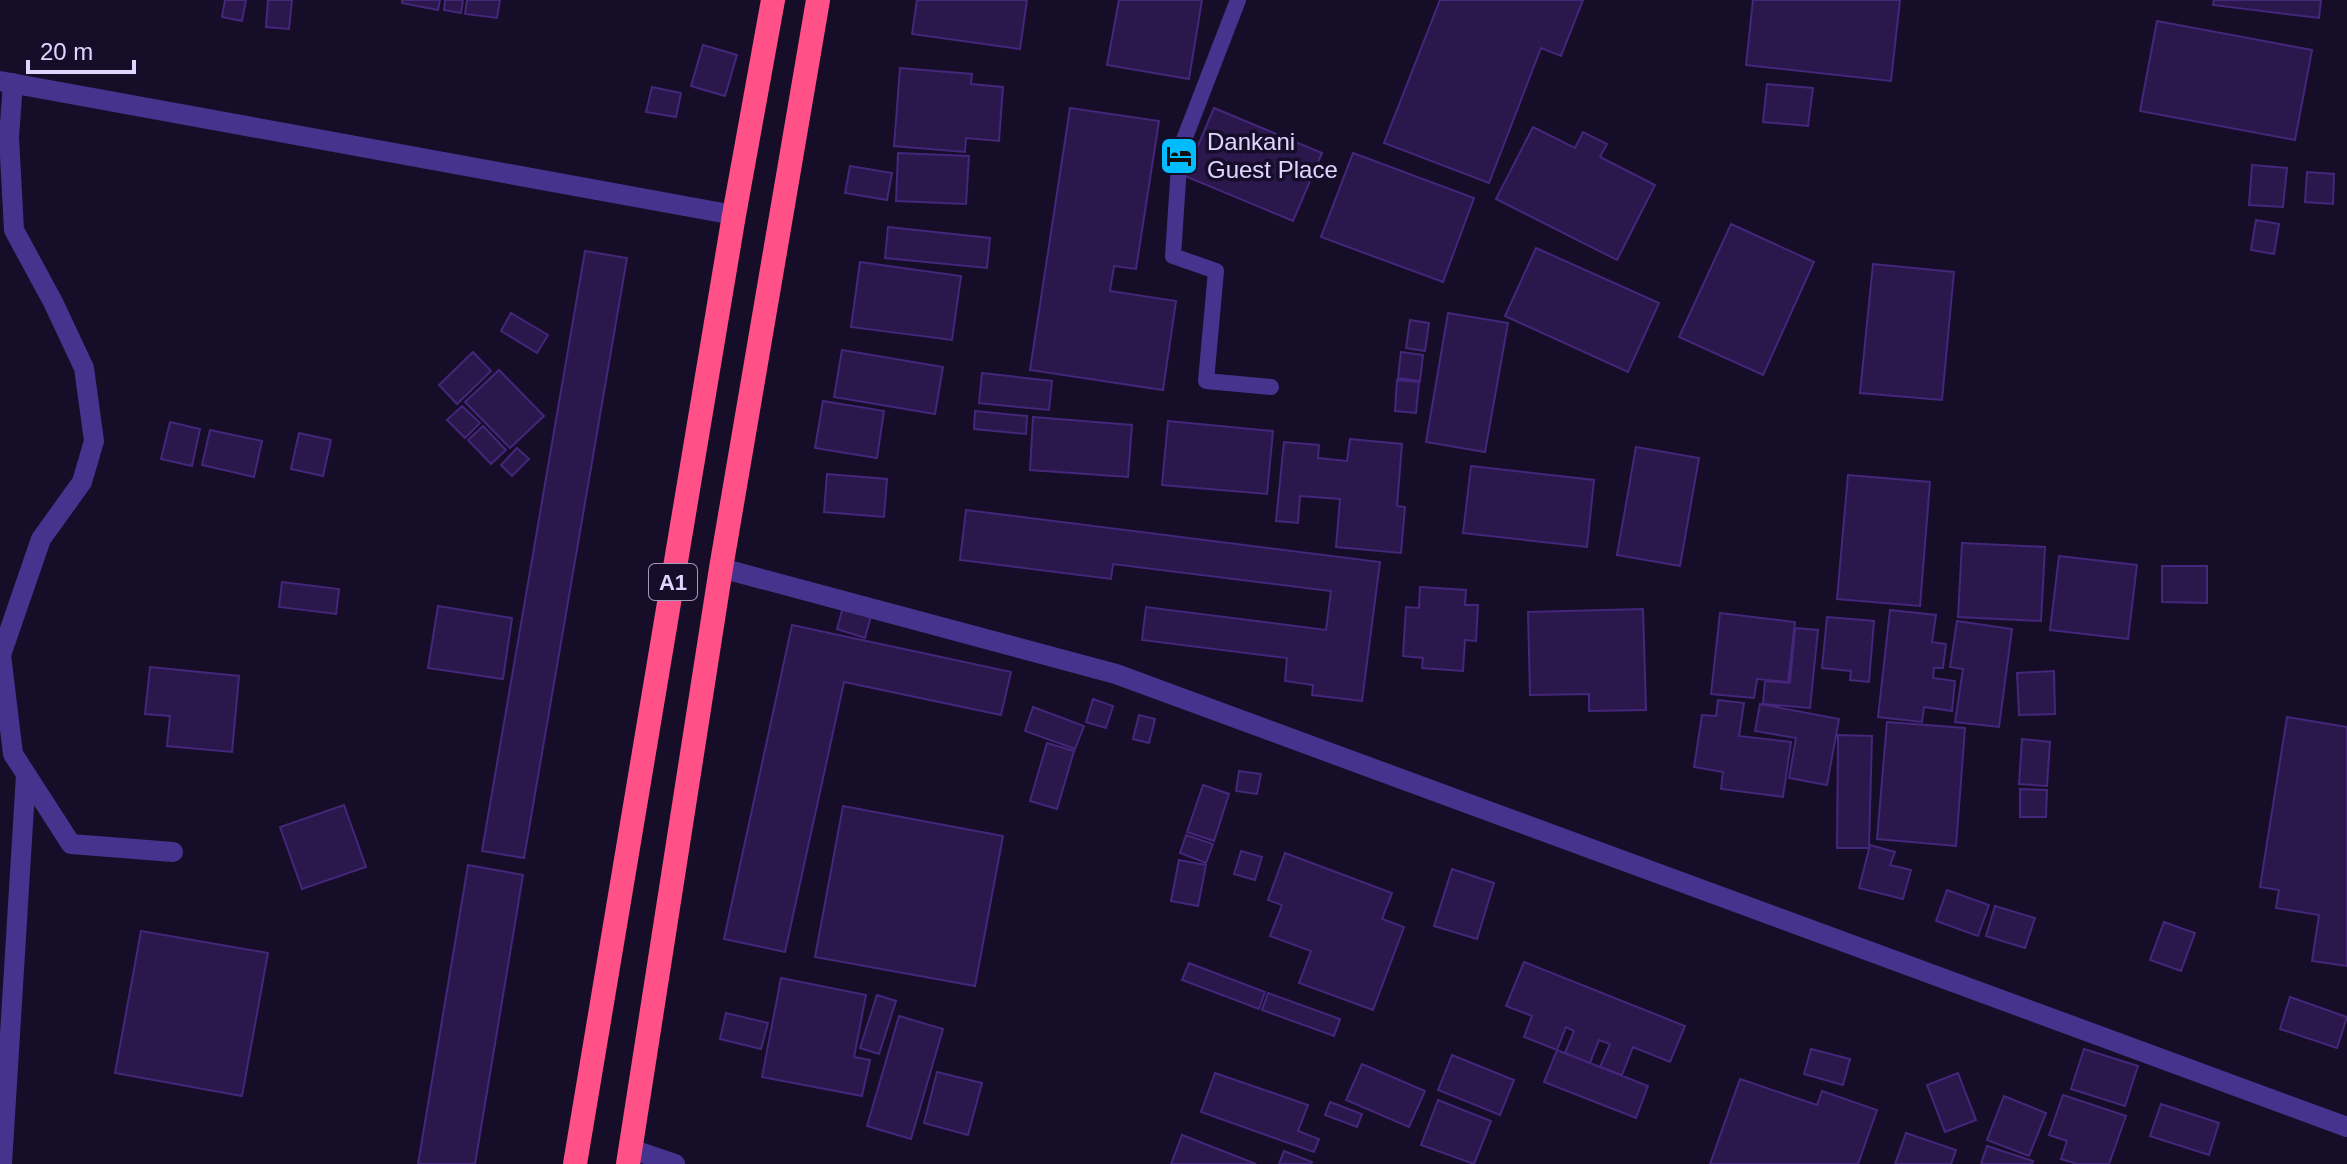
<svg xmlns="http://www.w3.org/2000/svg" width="2347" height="1164" font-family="Helvetica,sans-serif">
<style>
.building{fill:#2a174c;stroke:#44267a;stroke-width:2}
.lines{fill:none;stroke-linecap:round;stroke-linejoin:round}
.lane{stroke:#45338d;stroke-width:16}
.street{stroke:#45338d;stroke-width:20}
.highway{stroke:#ff5088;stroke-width:24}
.labels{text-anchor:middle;stroke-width:7;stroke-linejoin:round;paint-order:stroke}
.shield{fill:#160d29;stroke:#a399bf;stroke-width:2}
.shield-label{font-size:22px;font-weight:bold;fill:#e0d5ff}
.poi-label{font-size:24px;fill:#e0d5ff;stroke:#160d29;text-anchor:start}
</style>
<rect width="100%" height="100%" fill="#160d29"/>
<path class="building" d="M225,0H246L242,21L222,17Z
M268,0H292L289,29L266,27Z
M402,0H440L438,10L402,3Z
M445,0H463L461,13L444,10Z
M467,0H500L497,18L465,14Z
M917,0H1027L1020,49L912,34Z
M1119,0H1202L1189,79L1107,65Z
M1440,0H1583L1561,56L1541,48L1489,183L1384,143Z
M1753,0H1900L1891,81L1746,65Z
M2214,0H2321L2319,18L2213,5Z
M2157,21L2312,50L2295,140L2140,111Z
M703,45L737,55L725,96L691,86Z
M900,68L972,74L971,84L1003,87L999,141L966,138L965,152L894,146Z
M1767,84L1813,88L1808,126L1763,122Z
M652,87L681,93L676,117L646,112Z
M1070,108L1159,121L1136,269L1114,266L1110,291L1176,301L1163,390L1030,370Z
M1214,108L1322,153L1293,221L1185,176Z
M1533,127L1575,148L1583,132L1607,144L1600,157L1655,185L1617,260L1496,199Z
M898,153L969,156L966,204L896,201Z
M1353,153L1474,198L1443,282L1321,237Z
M2252,165L2287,168L2283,207L2249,205Z
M850,166L892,173L887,200L845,193Z
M2307,172L2334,174L2333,204L2305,202Z
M2256,220L2279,224L2274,254L2251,250Z
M1731,224L1814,262L1763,375L1679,337Z
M888,227L990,238L987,268L885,258Z
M1536,248L1659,303L1628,372L1505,316Z
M585,251L627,258L524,858L482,851Z
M860,262L961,276L952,340L851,327Z
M1873,264L1954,272L1942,400L1860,393Z
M511,313L548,335L537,353L501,331Z
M1448,313L1508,323L1485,452L1426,442Z
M1410,320L1429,323L1425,351L1406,348Z
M842,350L943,367L935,414L834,397Z
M473,352L491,371L457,404L439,385Z
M1401,352L1423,355L1420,381L1398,378Z
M499,370L544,416L510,448L465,402Z
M982,373L1052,381L1049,410L979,403Z
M1397,380L1419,382L1416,413L1395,411Z
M823,401L884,411L877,458L815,448Z
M462,406L480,423L465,438L447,420Z
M975,411L1027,416L1026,434L974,429Z
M1033,417L1132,425L1128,477L1030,470Z
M1168,421L1273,431L1267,494L1162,485Z
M170,422L200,429L192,466L161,459Z
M483,426L506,450L491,464L468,440Z
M210,430L262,441L254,477L202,465Z
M299,433L331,440L323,476L291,469Z
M1350,439L1402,444L1397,506L1405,507L1401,553L1336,547L1340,499L1300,496L1298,523L1276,521L1284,442L1319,445L1318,458L1347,461Z
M1636,447L1699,458L1680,566L1617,555Z
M517,448L529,459L512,476L501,465Z
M1471,466L1594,480L1587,547L1463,533Z
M827,474L887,479L884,517L824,512Z
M1848,475L1930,482L1920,606L1837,599Z
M966,510L1380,562L1362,701L1312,695L1313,685L1285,681L1287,658L1142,640L1146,607L1326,630L1331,591L1113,564L1111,579L960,560Z
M1962,543L2045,547L2041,621L1958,617Z
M2059,556L2137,565L2128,639L2050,630Z
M2162,566H2207V603L2162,602Z
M282,582L339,589L336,614L279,607Z
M1420,587L1466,590L1465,605H1478L1476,641L1465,640L1463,671L1422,668L1423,658L1403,656L1406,607L1419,608Z
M438,606L512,618L503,679L428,668Z
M843,607L871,616L865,638L837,629Z
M1643,609L1646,710L1589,711V694L1530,695L1528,612Z
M1890,610L1936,615L1932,642L1946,644L1943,668H1934L1933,678L1955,681L1952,711L1924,707L1922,722L1878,717Z
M1720,613L1795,622L1788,682L1757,679L1754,698L1711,694Z
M1827,617L1874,621L1869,682L1850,680L1851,671L1822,668Z
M1957,621L2012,629L1999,727L1955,722L1963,669L1950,667Z
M792,625L1011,672L1001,715L844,682L785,952L724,939Z
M1795,628L1818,630L1810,708L1763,704L1765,681L1790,683Z
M150,667L239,676L232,752L167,746L170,716L145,714Z
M2054,671L2055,714L2019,715L2017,673Z
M1093,699L1113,706L1106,728L1086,722Z
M1718,700L1744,703L1739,736L1791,742L1783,797L1721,789L1723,772L1694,767L1702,715L1716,716Z
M1760,704L1839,719L1827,785L1789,778L1796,738L1755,731Z
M1033,707L1084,726L1075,749L1025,731Z
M1139,715L1155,719L1149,743L1133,739Z
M2287,717L2347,727V966L2312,961L2319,915L2276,908L2279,890L2260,887Z
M1887,722L1965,728L1956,846L1877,839Z
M1838,735L1872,736L1869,848H1837Z
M2022,739L2050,742L2047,786L2019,784Z
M1047,743L1074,751L1057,809L1030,801Z
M1239,771L1261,774L1257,794L1236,791Z
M1203,785L1229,794L1214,841L1187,832Z
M2020,789L2047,790L2046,817H2020Z
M344,805L366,867L302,889L280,827Z
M843,806L1003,836L975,986L815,957Z
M1186,835L1213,844L1206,863L1180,853Z
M1870,845L1895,852L1890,865L1911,870L1903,899L1859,888Z
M1241,851L1262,857L1255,880L1234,874Z
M1285,853L1392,893L1382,919L1404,927L1373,1010L1299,983L1311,951L1270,936L1282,905L1268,900Z
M1179,860L1206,865L1198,906L1171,901Z
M468,865L523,875L475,1164H418Z
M1452,869L1494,883L1477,939L1434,926Z
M1947,890L1989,905L1978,936L1936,921Z
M1995,906L2035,918L2025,948L1986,936Z
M2164,922L2195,933L2181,971L2150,960Z
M141,931L268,953L242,1096L115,1073Z
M1524,962L1685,1026L1670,1062L1633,1047L1622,1075L1600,1067L1610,1044L1599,1040L1590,1063L1565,1053L1574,1031L1566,1027L1557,1050L1524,1037L1532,1016L1506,1006Z
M1189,963L1265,992L1259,1009L1182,980Z
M781,978L866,995L854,1057L870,1060L862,1096L762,1077Z
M1268,993L1340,1019L1334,1036L1262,1010Z
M877,995L896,1001L879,1054L860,1048Z
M2290,997L2347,1017L2337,1048L2280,1029Z
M726,1013L768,1023L761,1049L720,1039Z
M899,1016L943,1029L911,1139L867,1126Z
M1811,1049L1850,1059L1843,1085L1804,1074Z
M2084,1049L2138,1066L2125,1106L2071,1089Z
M1557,1050L1648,1086L1636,1118L1544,1082Z
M1452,1055L1514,1080L1500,1115L1438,1090Z
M1362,1064L1425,1091L1409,1127L1346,1100Z
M937,1072L982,1083L968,1135L924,1123Z
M1215,1073L1308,1105L1298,1131L1319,1139L1314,1152L1201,1112Z
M1958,1073L1976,1120L1945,1132L1927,1085Z
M1740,1079L1817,1105L1822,1091L1877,1110L1858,1164H1710Z
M2063,1095L2126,1116L2109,1164H2077L2061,1159L2067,1141L2049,1135Z
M2004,1096L2046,1113L2029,1156L1987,1140Z
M1438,1100L1491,1121L1474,1164L1421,1145Z
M1330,1102L1362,1114L1357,1127L1325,1115Z
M2161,1104L2219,1123L2209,1155L2150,1136Z
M1906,1133L1956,1150L1951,1164H1895Z
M1182,1135L1256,1164H1171Z
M1987,1146L2033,1161L2032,1164H1981Z
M1284,1151L1312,1162L1311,1164H1279Z"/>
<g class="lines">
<path class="lane" d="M1238,0L1180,150L1173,256L1216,271L1206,381L1271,387"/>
<path class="street" d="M0,81L734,215
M13,83L9,137L14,230L53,302L84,368L94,441L82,482L41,539L1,655L13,754L71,844L173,852
M721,568L1116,674L2347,1127
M631,1149L675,1164
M2,1164L26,775"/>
<path class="highway" d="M575,1164L734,215L773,0
M628,1164L721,568L818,0"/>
</g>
<defs>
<symbol id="hotel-square" viewBox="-11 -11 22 22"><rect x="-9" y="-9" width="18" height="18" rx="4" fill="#01bdff" stroke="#160d29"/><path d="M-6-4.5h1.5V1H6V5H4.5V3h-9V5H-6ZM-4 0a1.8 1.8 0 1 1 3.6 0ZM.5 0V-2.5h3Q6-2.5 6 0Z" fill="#111"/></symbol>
</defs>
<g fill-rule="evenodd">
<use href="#hotel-square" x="1157" y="134" width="44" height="44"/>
</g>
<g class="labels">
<rect class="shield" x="649" y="564" width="48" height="36" rx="6"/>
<g class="shield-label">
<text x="673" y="590">A1</text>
</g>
<g class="poi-label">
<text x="1207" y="150">Dankani<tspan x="1207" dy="28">Guest Place</tspan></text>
</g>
</g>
<path d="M28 60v12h106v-12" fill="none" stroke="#e0d5ff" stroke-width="4"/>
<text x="40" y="60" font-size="24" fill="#e0d5ff" stroke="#160d29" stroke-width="6" paint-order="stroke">20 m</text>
</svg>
